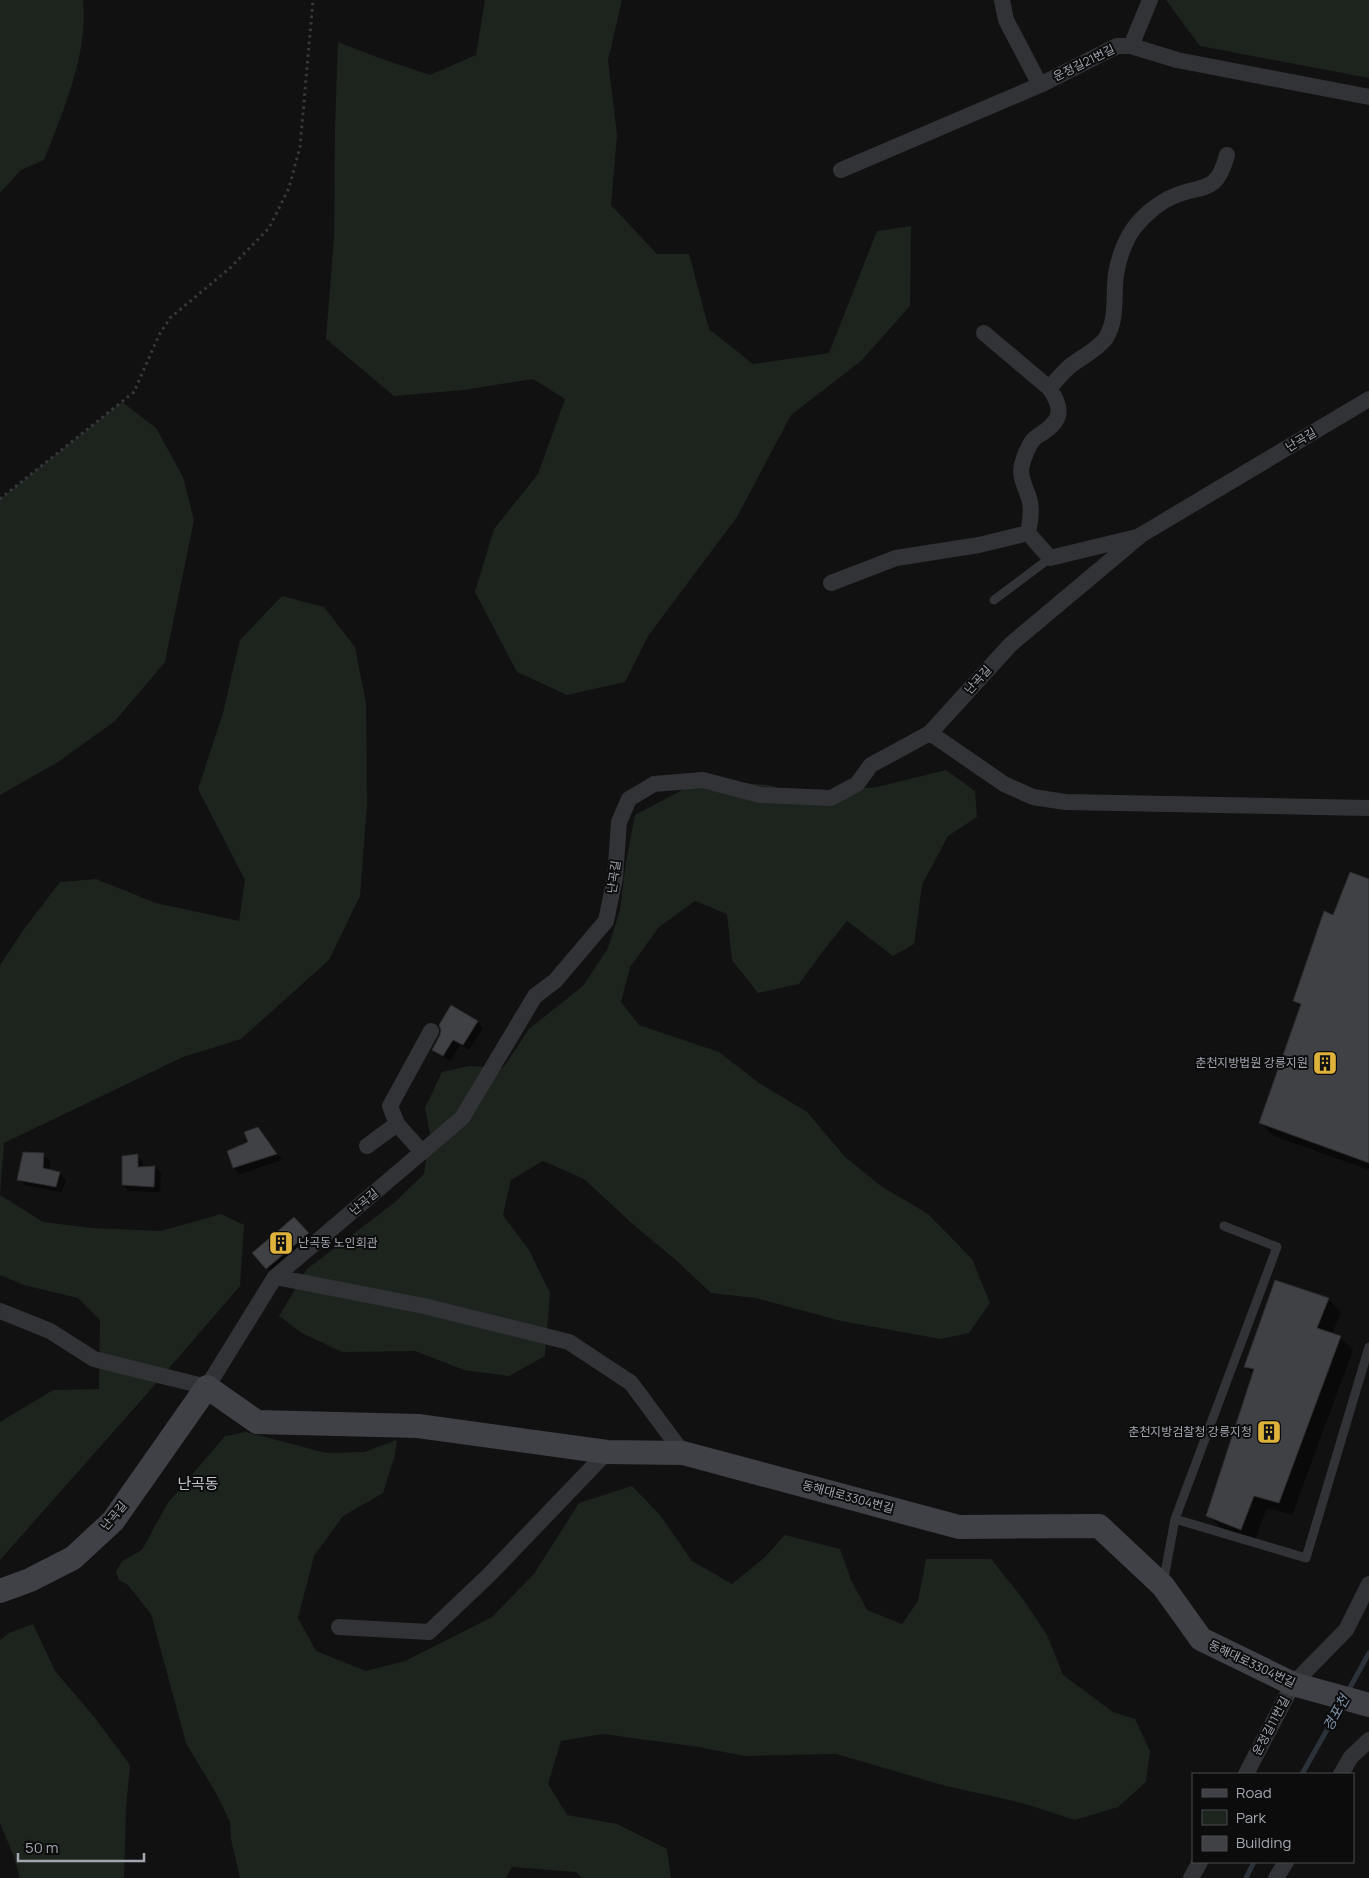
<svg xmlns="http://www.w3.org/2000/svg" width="1369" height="1878" font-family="Manrope,'Noto Sans KR',sans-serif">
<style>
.green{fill:#1d241e}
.shadow{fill:#0007}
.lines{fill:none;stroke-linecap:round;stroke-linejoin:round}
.stream{stroke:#2b3239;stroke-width:5}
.building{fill:#404145;stroke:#2b2b2e}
.path{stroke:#38393d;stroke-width:3;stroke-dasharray:2.5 4;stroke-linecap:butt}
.lane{stroke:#323337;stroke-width:9}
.street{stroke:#323337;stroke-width:16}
.secondary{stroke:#404146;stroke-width:24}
.labels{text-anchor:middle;stroke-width:4;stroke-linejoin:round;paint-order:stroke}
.street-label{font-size:12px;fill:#a3a7b1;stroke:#0c0c0d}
.poi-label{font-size:12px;fill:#a3a7b1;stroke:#0c0c0d;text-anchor:end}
.water-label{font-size:14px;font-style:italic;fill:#7d92aa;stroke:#0c0c0d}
.quarter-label{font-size:15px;fill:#c4c6ce;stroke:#0c0c0d}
</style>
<rect width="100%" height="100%" fill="#111112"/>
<path class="green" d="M0,0H83C88,55 64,109 44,160L21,170L0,193Z
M485,0H622L608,60L617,135L611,205L657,254H689L709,329L753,364L829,353L877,231L911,226L910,306L861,361L791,415L737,517L648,636L625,682L567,695L517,672L475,592L494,529L538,474L565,399L533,379L463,390L394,396L326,339L334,238L335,128L338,42L379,58L430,75L476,55Z
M1166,0H1369V78L1200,46Z
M122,402L156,428L183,477L194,520L165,662L115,721L58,762L0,795V499Z
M282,596L324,607L355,647L366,703L367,804L360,896L329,960L241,1039L183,1057L4,1143L0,1195L43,1222L92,1228L161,1231L221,1214L244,1225L240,1286L145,1396L0,1560V1422L53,1390L99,1389L100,1320L78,1298L24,1285L0,1275V965L24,929L60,882L96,879L156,903L239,921L245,880L198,789L223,713L240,640Z
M946,770L975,791L977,817L948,836L922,885L914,944L893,956L847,921L823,951L799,984L758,993L732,960L727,914L695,901L659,927L630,967L621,1002L639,1025L719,1052L759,1083L807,1112L845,1157L881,1186L928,1214L972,1259L990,1303L969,1333L941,1339L841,1321L755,1298L711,1293L676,1260L636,1227L584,1179L543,1161L511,1180L503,1215L529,1250L550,1293L545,1356L509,1376L464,1370L415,1351L342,1352L302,1333L279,1316L307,1269L394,1203L424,1174L430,1134L425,1108L442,1072L469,1066L503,1068L529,1029L583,986L608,948L620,910L626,862L635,815L701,780L768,785L799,794L877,787Z
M246,1432L326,1453L364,1452L397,1440L395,1455L383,1493L343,1516L314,1556L298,1618L316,1651L366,1671L405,1661L492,1617L534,1574L579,1503L632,1486L660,1515L692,1561L732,1584L764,1558L785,1535L840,1549L851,1580L867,1610L902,1624L918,1601L926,1559H991L1023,1599L1047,1635L1063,1675L1113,1712L1135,1719L1150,1751L1146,1782L1118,1807L1075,1820L1022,1803L946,1786L836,1754L744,1756L699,1747L603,1734L561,1741L548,1784L567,1815L617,1824L667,1849L671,1878H582L576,1872L512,1867L506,1878H240L231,1839L230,1822L217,1795L186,1743L151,1614L128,1585L119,1580L116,1572L122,1561L142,1550L167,1504L225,1436Z
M33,1624L55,1671L95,1718L130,1765L126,1809L124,1878H20L14,1857L0,1823V1640L9,1633Z"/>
<path class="shadow" d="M1369,880V1170L1274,1136L1261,1123L1301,1007L1295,1001L1333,916Z
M477,1022L483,1028L469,1050L460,1045L450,1061L434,1049Z
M258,1129L282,1160L240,1174L234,1168L229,1152L250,1143Z
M43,1155L50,1161L49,1171L60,1174L66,1180L62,1192L25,1185L19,1179Z
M137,1155L143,1161V1168L155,1167L161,1173L160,1192L129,1191L123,1185Z
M294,1219L317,1243L277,1278L254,1253Z
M1328,1299L1341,1312L1332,1334L1340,1337L1353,1350L1292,1515L1267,1508L1254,1541L1221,1528L1208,1515L1253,1375L1245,1366Z"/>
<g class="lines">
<path class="stream" d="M1347,1693L1369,1653
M1302,1774L1341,1705
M1246,1878L1254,1862"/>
</g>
<path class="building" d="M1350,872L1369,879V1163L1259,1123L1301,1004L1293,1001L1324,911L1333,915Z
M451,1005L478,1021L463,1045L453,1040L443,1056L432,1050L440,1035L441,1030L439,1025Z
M258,1127L277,1154L233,1168L227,1151L248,1142L244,1132Z
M23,1152L44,1153L43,1168L60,1172L56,1187L17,1180Z
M138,1154V1167L155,1166L154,1187L122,1185V1156Z
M294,1217L309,1233L266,1269L252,1253Z
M1275,1280L1329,1298L1317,1328L1341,1336L1279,1503L1254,1496L1241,1530L1206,1516L1254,1369L1244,1367Z"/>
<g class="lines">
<path class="path" d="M0,499L134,392L159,335L170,318L230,268L269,228L289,188L300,147L313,0"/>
<path class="lane" d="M994,600L1050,558
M1175,1519L1306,1558L1369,1347
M1163,1584L1175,1519L1277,1247L1224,1226"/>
<path class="street" d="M1002,0L1006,20L1040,85
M1131,46L1150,0
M841,170L1040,85L1117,46H1131L1177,60L1369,97
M984,333L1049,388C1061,405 1064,418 1045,431C1042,434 1036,436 1033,440C1029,445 1025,455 1023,461C1017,476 1027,488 1030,502C1032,512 1030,522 1028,533
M1049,388C1056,381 1062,373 1070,366C1082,357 1097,350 1106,338C1118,318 1113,295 1116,274C1118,260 1125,240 1134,228C1143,216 1158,203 1172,197C1203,183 1216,196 1227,155
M831,583L896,558L979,545L1028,533L1050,558L1137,537
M930,733L1004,784L1033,797L1065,802L1369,808
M367,1146L397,1124
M422,1152L397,1124L390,1106L431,1031
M275,1277L424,1306L569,1342L631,1383L683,1453
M0,1311L50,1331L94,1359L207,1387L275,1277L462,1118L535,996L555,981L606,921L615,878L619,822L629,799L654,784L703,780L760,795L831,798L857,784L871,765L930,733L1011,644L1141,535L1369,399
M339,1627L429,1632L488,1576L607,1452
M1246,1774L1293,1684L1346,1630L1369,1584
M1341,1774L1351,1757L1369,1740
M1191,1878L1200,1862
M1276,1878L1286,1862"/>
<path class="secondary" d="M0,1591L30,1580L73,1558L113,1521L207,1387L257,1422L418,1426L607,1452L683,1453L959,1527L1099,1526L1163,1586L1201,1639L1293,1684L1369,1705"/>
</g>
<defs>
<symbol id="building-square" viewBox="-11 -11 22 22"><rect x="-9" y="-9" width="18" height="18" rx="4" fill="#dfb23b" stroke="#0c0c0d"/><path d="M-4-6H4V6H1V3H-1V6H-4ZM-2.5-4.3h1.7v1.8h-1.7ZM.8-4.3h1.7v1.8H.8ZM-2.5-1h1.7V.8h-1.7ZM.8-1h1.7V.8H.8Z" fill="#111"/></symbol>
</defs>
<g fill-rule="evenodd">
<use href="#building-square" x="1311" y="1049" width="28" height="28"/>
<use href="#building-square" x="267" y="1229" width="28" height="28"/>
<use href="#building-square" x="1255" y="1418" width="28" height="28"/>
</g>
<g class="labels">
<g class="street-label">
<text transform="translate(1084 63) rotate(-26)" y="4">운정길21번길</text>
<text transform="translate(1301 440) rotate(-31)" y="4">난곡길</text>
<text transform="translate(978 680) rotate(-48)" y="4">난곡길</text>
<text transform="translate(614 877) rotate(-82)" y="4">난곡길</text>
<text transform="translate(364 1202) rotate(-40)" y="4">난곡길</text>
<text transform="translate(848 1497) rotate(15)" y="4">동해대로3304번길</text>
<text transform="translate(114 1516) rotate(-50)" y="4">난곡길</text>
<text transform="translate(1252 1664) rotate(25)" y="4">동해대로3304번길</text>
<text transform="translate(1271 1726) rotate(-62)" y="4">운정길11번길</text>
</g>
<g class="poi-label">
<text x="1308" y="1067">춘천지방법원 강릉지원</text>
<text x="298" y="1247" text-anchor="start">난곡동 노인회관</text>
<text x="1252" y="1436">춘천지방검찰청 강릉지청</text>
</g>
<g class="water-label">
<text transform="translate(1336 1713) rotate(-61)" y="5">경포천</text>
</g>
<g class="quarter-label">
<text x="198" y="1489">난곡동</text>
</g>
</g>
<rect x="1192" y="1773" width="162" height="90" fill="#0c0c0d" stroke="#484a4f"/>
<rect x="1202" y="1789" width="25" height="8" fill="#404146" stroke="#484a4f"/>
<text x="1236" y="1798" font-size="15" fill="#a3a7b1">Road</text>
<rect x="1202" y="1810" width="25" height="15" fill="#1d241e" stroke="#484a4f"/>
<text x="1236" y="1823" font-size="15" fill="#a3a7b1">Park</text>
<rect x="1202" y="1836" width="25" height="15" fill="#404145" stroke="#484a4f"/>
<text x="1236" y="1848" font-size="15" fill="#a3a7b1">Building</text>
<path d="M18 1853v8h126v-8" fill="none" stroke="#a3a7b1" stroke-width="2.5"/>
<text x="25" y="1853" font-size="15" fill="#a3a7b1" stroke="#0c0c0d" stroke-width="4" paint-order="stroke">50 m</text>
</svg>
